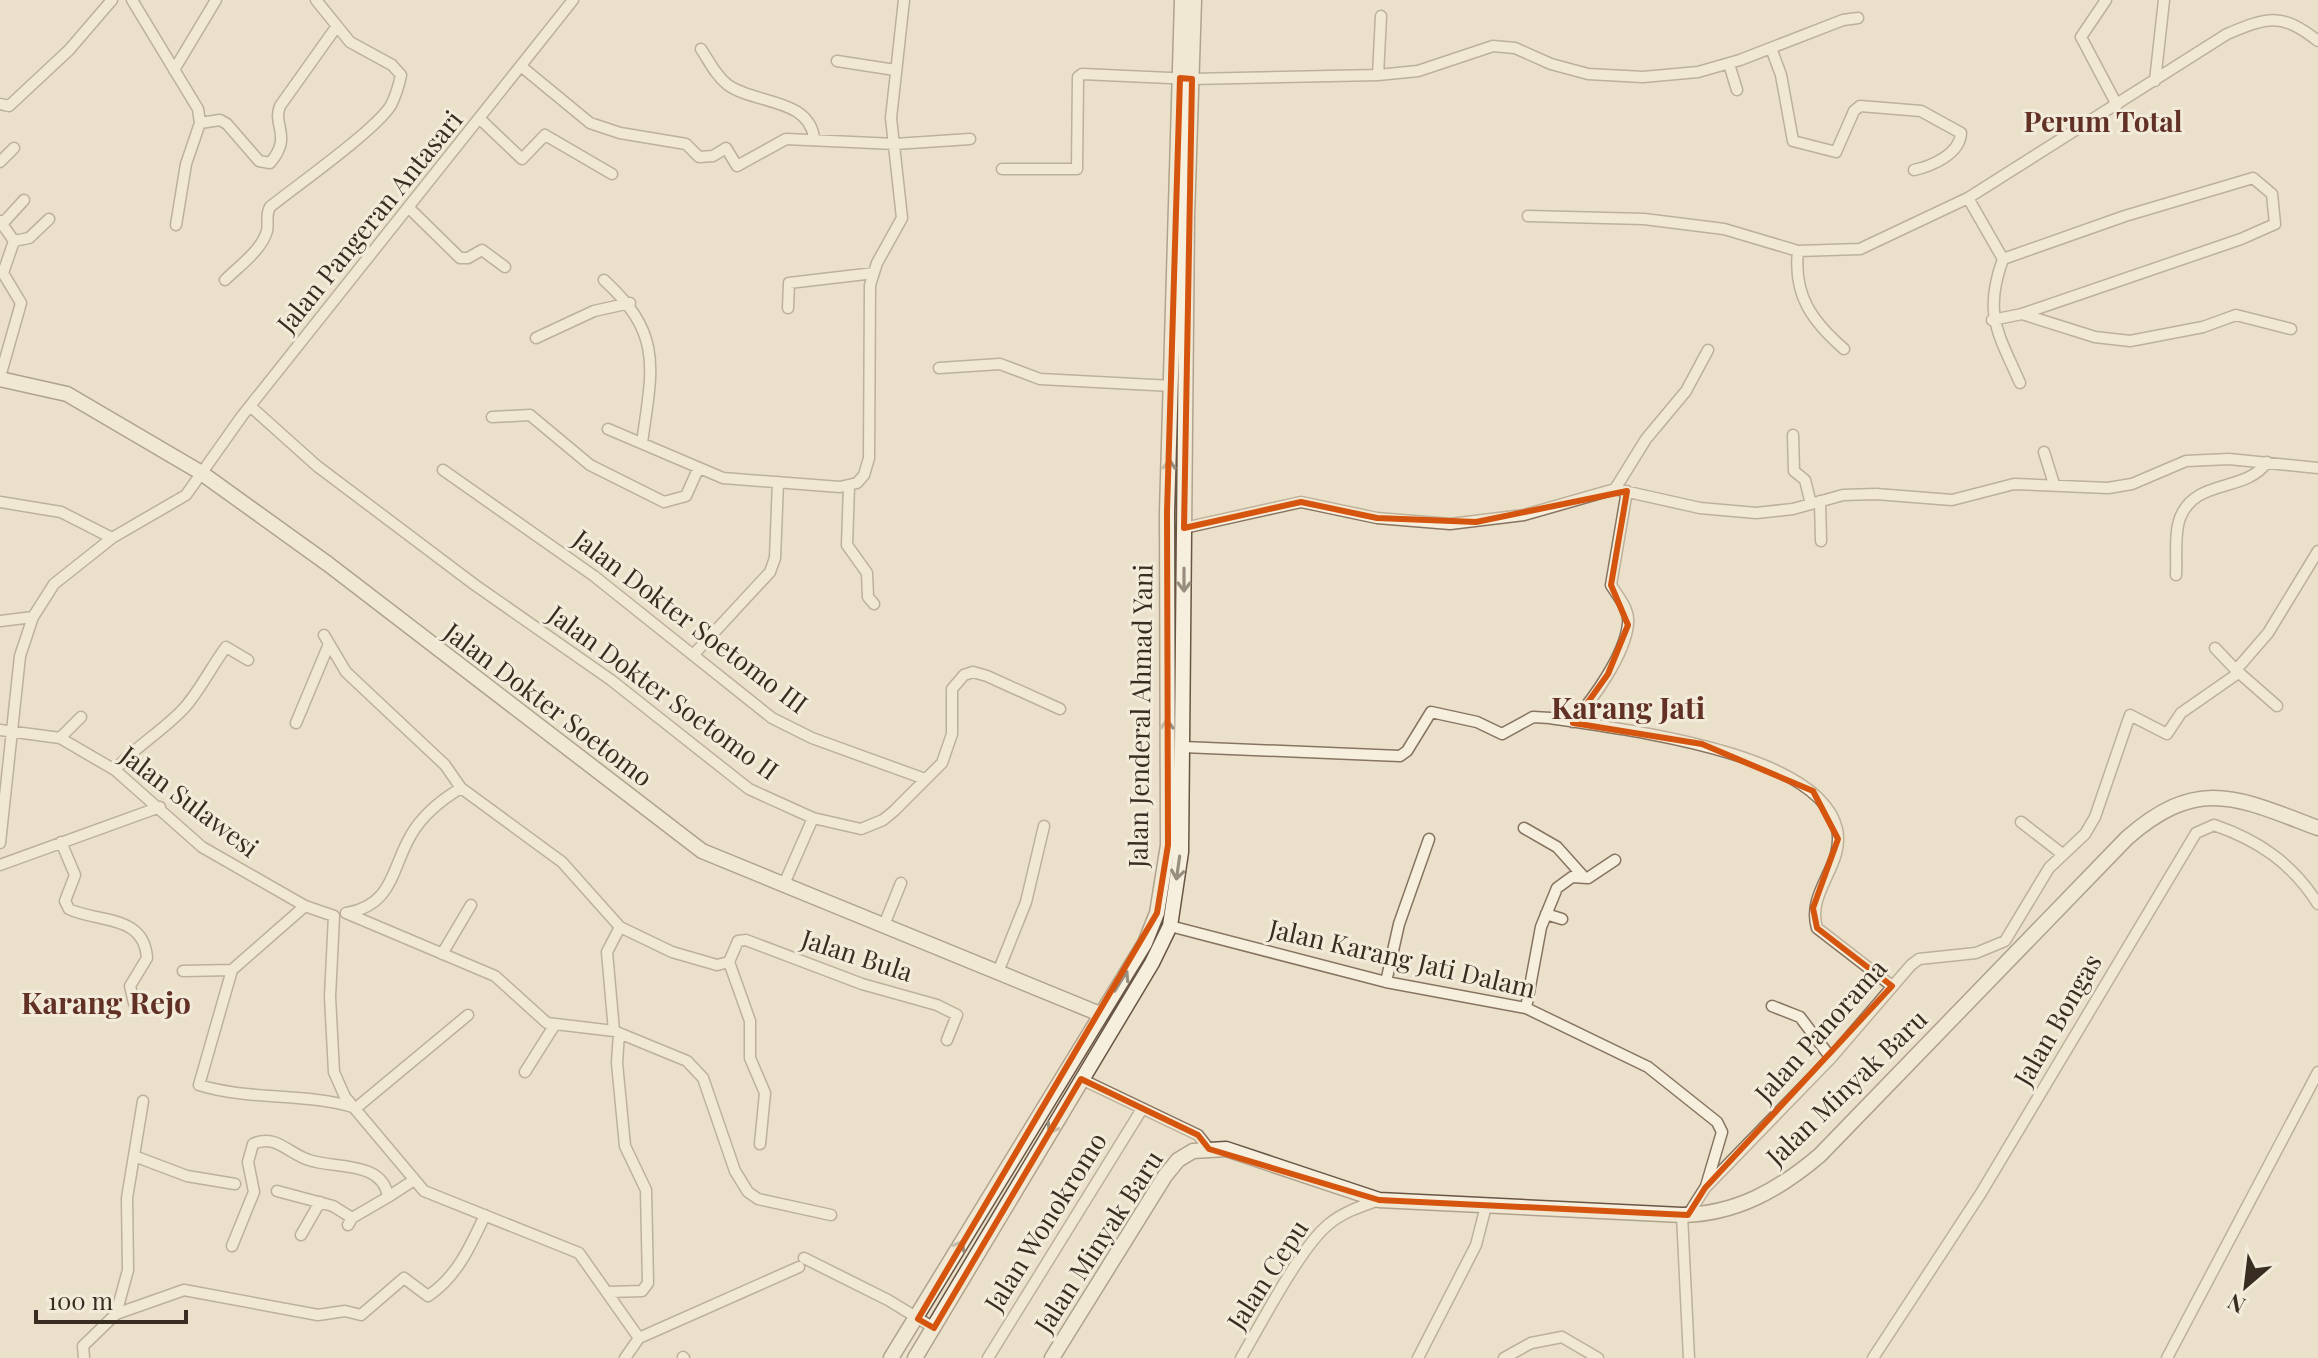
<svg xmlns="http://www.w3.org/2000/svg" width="2318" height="1358" font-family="'Playfair Display',serif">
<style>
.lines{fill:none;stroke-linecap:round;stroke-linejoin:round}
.street-casing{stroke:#877460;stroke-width:13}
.secondary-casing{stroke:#695543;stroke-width:17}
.street{stroke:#f6efde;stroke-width:10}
.secondary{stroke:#f6efde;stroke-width:14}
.oneway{stroke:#988e80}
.marked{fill:none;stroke:#d6550e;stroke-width:6;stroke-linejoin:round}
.labels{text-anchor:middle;stroke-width:6;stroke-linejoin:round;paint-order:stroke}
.street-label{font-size:26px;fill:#392d22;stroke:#f3ebda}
.neighbourhood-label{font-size:28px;font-weight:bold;fill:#613126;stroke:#f3ebda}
.quarter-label{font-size:30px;font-weight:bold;fill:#613126;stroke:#f3ebda}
</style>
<rect width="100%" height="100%" fill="#ebe1cb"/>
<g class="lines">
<defs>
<path id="street" d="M132,0L198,109L200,123L186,164L176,225
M2106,0L2081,37L2117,105
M1771,48L1781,75L1793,141L1836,152L1854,111L1860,106L1921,111L1961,133C1960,154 1932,166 1914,170
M701,49C709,61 716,76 728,85C754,104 809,98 814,138
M837,61L895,70
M1729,64L1737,90
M522,67L590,123L620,133L686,144L699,157L713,156L726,148L737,166L786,139L895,144L970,139
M174,70L216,0
M1378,75L1381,16
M2155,81L2164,0
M0,104L9,106L69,50L112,0
M480,119L522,159L545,135L612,174
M200,123L220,120L227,124L259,161L270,163C293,136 272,126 280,106L337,26
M0,162L14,148
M1002,169H1077L1078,77L1082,74L1192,79L1378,75L1418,71L1493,46L1515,48L1551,64L1588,74L1643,77L1698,72L1740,60L1843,20L1858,18
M1968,198L2003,259C1983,314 1998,333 2020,383
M410,209L460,258H468L482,250L505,267
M1528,216L1644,219L1724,229L1798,251L1860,249L1968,198L2227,34C2268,17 2281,12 2318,41
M0,221L14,241L3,273L21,303L0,377
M3,223L24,200
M14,241L29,238L49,219
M1798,251C1793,296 1813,322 1844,349
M225,280C239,266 261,251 267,231C269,222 265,216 270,207C296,186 376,130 391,105C396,95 399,85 401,75L392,65L350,42L316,0
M604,280C664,335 652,369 642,443
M788,308L789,283L874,273
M2022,314L2095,337L2130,341L2203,327L2236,315L2291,329
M1992,320L2022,314L2241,239L2275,224L2272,194L2253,178L2125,216L2003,259
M536,338L594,311L630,303
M939,368L1000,364L1040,379L1172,386
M250,406L317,466L475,585L611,680L749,789L813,818L861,829L883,820L894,811L942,763L952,734V689L964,675L973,672L987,676L1060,709
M492,417L530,415L590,465L664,502L686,496L698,469
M608,429L723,478L840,487L857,483L864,475L869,458L870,285L877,263L902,218L891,118L904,0
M1793,435L1794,471L1805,480L1811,504
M2044,452L2054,484
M443,470L594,576L772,718L812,738L925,779
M849,486L847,545L867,573L868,597L874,604
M1615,489L1646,439L1686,391L1708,350
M1820,501L1821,541
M0,502L61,512L112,538
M1184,528L1301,502L1377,518L1450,524L1524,515L1615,489L1700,508L1756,513L1793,509L1843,495L1876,494L1952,500L2014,484L2108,488L2132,484L2186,461L2229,459L2318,468
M2176,575C2177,558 2174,534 2180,518C2195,478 2246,493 2267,462
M0,621L33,617
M324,635L346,672L445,765L461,788
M2215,648L2236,670
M694,654L770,572L775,558L778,482
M2277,706L2236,670L2268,633L2318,551
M1573,722C1593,699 1625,655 1628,624C1630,609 1618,597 1611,585L1627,491
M296,723L329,644
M0,730L60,738L115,770L202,847L305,906L334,916
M60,738L81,717
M1183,747L1400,756L1407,751L1431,712L1477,722L1502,734L1533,717L1550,718C1617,729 1819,750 1837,829C1845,865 1806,892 1817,928L1892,986
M115,770C136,745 164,731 186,706C201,688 212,666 226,647L248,660
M2021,822L2061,853
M1524,828L1557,847L1583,876
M61,842L75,875L65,901L69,909C98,923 144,914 147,958L130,986L134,1003
M0,843L20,656L33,617L54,584L112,538L186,495L242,416L573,0
M0,865L160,807
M784,884L813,818
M305,906L232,970L199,1085C251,1101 304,1092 356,1108L468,1015
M346,913L495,976L547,1023L614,1031L687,1061L703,1078L735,1171L748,1192L758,1199L831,1215
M347,913C394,904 391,869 411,835C423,814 441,800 461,788L562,862L620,927L672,952L717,965L729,962
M1546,914L1562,919
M334,916L330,997L334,1072L345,1097L424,1191L579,1253L639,1338
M884,925L901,883
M1170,926L1386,982L1526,1008L1648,1067L1717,1122L1722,1132L1706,1186
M442,954L471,905
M729,962L738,941L746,940L862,984L937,1005L957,1015L947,1040
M729,962L750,1021V1058L765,1093L760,1144
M183,971L232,970
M998,972L1026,902L1044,826
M1386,982L1399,924L1429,839
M1772,1006L1800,1017L1831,1058
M1526,1008L1541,927L1557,888L1572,877L1588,878L1615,860
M614,1031L607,952L620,927
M525,1072L554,1026
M1081,1079L1198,1135L1209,1149
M134,1156L187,1176L235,1184
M277,1191L333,1206L352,1218
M388,1197L414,1180
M1682,1215L1689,1358
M1688,1215L1705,1188L1831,1058L1911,965L1919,959L1976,953L2005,941L2049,868L2085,834L2095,817L2130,715L2167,734L2181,713L2237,674
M301,1235L320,1202
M232,1246L254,1192L248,1162L253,1144C275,1133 289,1154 309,1160C334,1169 383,1160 388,1197L352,1218L348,1225
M804,1258L888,1300L934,1328
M609,1292L642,1291L648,1283L646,1190L625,1146L617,1063L619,1033
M116,1314L128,1270L127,1198L143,1101
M683,1357L684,1358
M84,1358L83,1346L116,1314L184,1290L318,1315L345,1311L361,1315L404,1278L428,1296C457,1277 471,1245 485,1215
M625,1358L639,1338L799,1267
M988,1358L1142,1109
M1241,1358C1261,1324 1301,1246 1329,1224C1343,1212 1362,1206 1379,1200
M1418,1358L1476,1245L1486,1206
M1504,1358L1531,1343L1562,1337L1598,1358
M1873,1358L1981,1193L2196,833L2214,825C2258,840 2292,863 2318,904
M2167,1358L2318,1072"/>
<path id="secondary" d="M0,379L67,394L200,472L328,564L702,851L1100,1014
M891,1358L1145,943L1157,913L1168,845L1167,512L1182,0
M915,1358L1152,963L1170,926L1181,852L1187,216L1194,0
M1052,1358L1165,1176L1178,1160L1193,1151L1226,1149L1379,1200L1682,1215C1736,1214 1779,1190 1820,1155L2127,838C2199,775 2238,798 2318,828"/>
</defs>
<use href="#street" class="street-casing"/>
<use href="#secondary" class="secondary-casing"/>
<use href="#street" class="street"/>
<use href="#secondary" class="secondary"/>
</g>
<defs><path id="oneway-shaft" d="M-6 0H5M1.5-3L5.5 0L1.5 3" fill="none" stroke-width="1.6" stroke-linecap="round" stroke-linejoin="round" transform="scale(2)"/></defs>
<g class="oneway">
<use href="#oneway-shaft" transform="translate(1169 471) rotate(-88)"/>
<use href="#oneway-shaft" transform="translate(1184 580) rotate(90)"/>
<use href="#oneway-shaft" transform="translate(1167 731) rotate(-90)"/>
<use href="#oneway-shaft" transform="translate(1178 868) rotate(98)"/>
<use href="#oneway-shaft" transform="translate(1121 981) rotate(-58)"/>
<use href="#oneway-shaft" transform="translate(1055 1123) rotate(121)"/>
<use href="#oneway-shaft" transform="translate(957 1251) rotate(-60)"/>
</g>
<path d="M0 0H2318V1358H0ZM1180,78L1192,79L1184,528L1301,502L1377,518L1476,522L1627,491L1611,585L1628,625L1608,674L1573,723L1702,744L1813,791L1838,839L1813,908L1817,928L1892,986L1705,1188L1688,1215L1379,1200L1209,1149L1198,1135L1081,1079L934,1328L918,1319L1157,913L1168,845L1167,512Z" fill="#ebe1cb" fill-opacity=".55" fill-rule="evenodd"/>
<path class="marked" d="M1180,78L1192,79L1184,528L1301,502L1377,518L1476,522L1627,491L1611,585L1628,625L1608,674L1573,723L1702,744L1813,791L1838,839L1813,908L1817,928L1892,986L1705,1188L1688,1215L1379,1200L1209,1149L1198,1135L1081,1079L934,1328L918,1319L1157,913L1168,845L1167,512Z"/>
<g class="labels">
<g class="street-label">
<text transform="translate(370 222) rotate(-51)" y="9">Jalan Pangeran Antasari</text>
<text transform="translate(690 622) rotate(37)" y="9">Jalan Dokter Soetomo III</text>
<text transform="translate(663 693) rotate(36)" y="9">Jalan Dokter Soetomo II</text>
<text transform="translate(548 705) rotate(37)" y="9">Jalan Dokter Soetomo</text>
<text transform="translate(1141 716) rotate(-89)" y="9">Jalan Jenderal Ahmad Yani</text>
<text transform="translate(189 802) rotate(37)" y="9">Jalan Sulawesi</text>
<text transform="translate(857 956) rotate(18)" y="9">Jalan Bula</text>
<text transform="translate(1402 959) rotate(13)" y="9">Jalan Karang Jati Dalam</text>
<text transform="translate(2058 1020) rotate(-60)" y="9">Jalan Bongas</text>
<text transform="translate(1821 1031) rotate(-48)" y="9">Jalan Panorama</text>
<text transform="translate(1847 1088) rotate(-44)" y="9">Jalan Minyak Baru</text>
<text transform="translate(1046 1222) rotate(-58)" y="9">Jalan Wonokromo</text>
<text transform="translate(1099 1242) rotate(-57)" y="9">Jalan Minyak Baru</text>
<text transform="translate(1268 1275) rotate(-57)" y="9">Jalan Cepu</text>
</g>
<g class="neighbourhood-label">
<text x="2103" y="132">Perum Total</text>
</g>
<g class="quarter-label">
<text x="1628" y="719">Karang Jati</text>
<text x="106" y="1014">Karang Rejo</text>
</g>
</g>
<g transform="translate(2246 1286) rotate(208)" stroke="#f3ebda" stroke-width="6" paint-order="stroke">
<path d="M0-6L14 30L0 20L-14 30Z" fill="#392d22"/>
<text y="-12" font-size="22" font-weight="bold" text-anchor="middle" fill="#392d22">N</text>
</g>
<path d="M36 1310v12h150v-12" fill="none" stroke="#392d22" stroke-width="4"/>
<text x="48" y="1310" font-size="24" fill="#392d22" stroke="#f3ebda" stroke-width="6" paint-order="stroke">100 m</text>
</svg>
